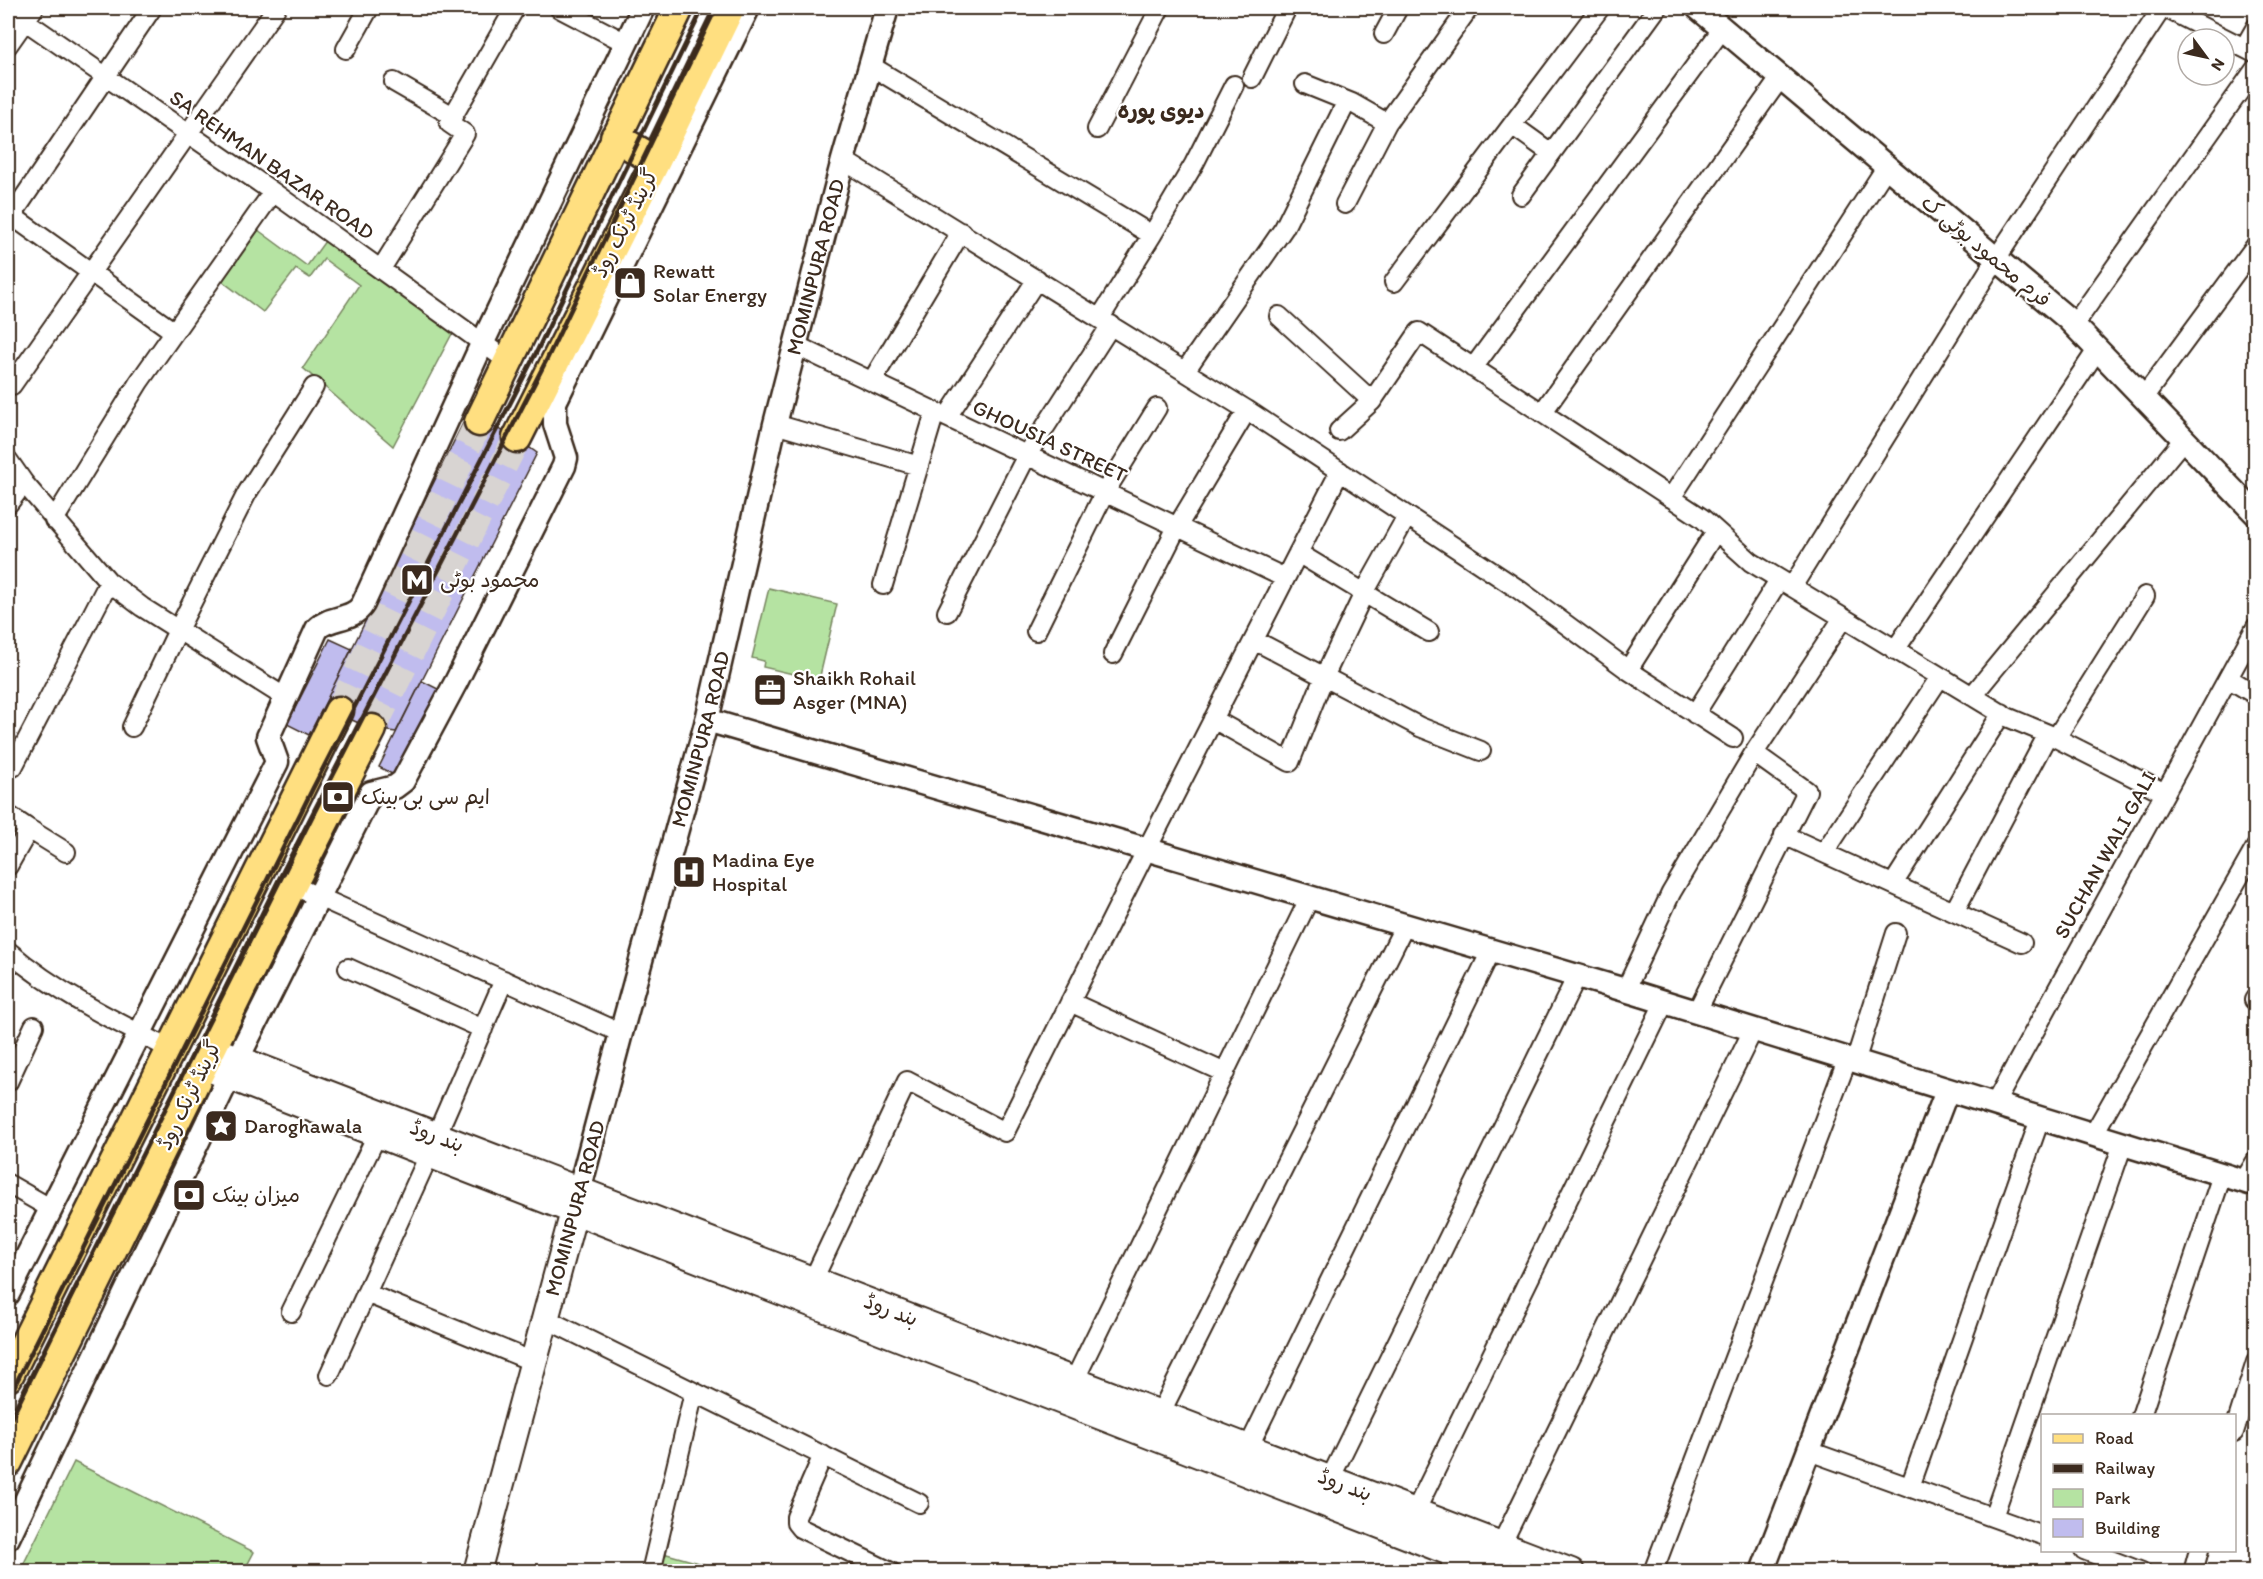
<svg xmlns="http://www.w3.org/2000/svg" width="2263" height="1579" font-family="Itim,'Playpen Sans Arabic',sans-serif">
<style>
.green{fill:#b5e3a2;stroke:#788660;stroke-width:1.5}
.building{fill:#c0bcee;stroke:#3b2a1e;stroke-width:1.5}
.lines{fill:none;stroke-linecap:round;stroke-linejoin:round}
.primary-tunnel{stroke:#d8d4d2;stroke-width:28;stroke-dasharray:28 14;stroke-linecap:butt}
.minor-casing{stroke:#3b2a1e;stroke-width:22}
.tertiary-casing{stroke:#3b2a1e;stroke-width:27}
.secondary-casing{stroke:#3b2a1e;stroke-width:30}
.primary-casing{stroke:#3b2a1e;stroke-width:33}
.minor{stroke:#fff;stroke-width:18}
.tertiary{stroke:#fff;stroke-width:22}
.secondary{stroke:#fff;stroke-width:26}
.primary{stroke:#ffdf80;stroke-width:28}
.rail{stroke:#3b2a1e;stroke-width:4.5}
.labels{text-anchor:middle;stroke-width:4.5;stroke-linejoin:round;paint-order:stroke}
.street-label{font-size:21px;fill:#3b2a1e;stroke:#fff}
.poi-label{font-size:21px;fill:#3b2a1e;stroke:#fff;text-anchor:start}
.neighbourhood-label{font-size:22px;font-weight:bold;fill:#3b2a1e;stroke:#fff}
</style>
<rect width="100%" height="100%" fill="#fff"/>
<filter id="ink" filterUnits="userSpaceOnUse"><feTurbulence type="fractalNoise" baseFrequency=".0167" numOctaves="2"/><feDisplacementMap in="SourceGraphic" scale="12" xChannelSelector="R" yChannelSelector="G"/><feConvolveMatrix kernelMatrix="1 2 1 2 8 2 1 2 1" color-interpolation-filters="sRGB"/></filter>
<g filter="url(#ink)">
<path class="green" d="M254,227L307,266L328,237L454,330L393,446L303,368L359,285L324,259L310,278L296,269L263,312L218,278Z
M769,588L837,604L819,680L763,667L764,661L752,658Z
M74,1462L254,1552L244,1571H20Z
M656,1551L728,1571L651,1572Z"/>
<path class="building" d="M465,419L484,423L510,434L537,453L396,732L372,729L352,720L333,705L328,697Z
M330,639L352,649L309,735L287,724Z
M422,681L446,693L401,779L379,767Z"/>
<g class="lines">
<path class="primary-tunnel" d="M339,711L479,422
M372,729L517,438"/>
<defs>
<path id="minor" d="M559,8L626,43
M2165,8L2256,54
M8,9L273,192L509,362
M1384,34L1398,8
M8,45L34,8
M2244,48L2256,27
M346,49L369,8
M871,66L1152,235L1100,318
M1252,78L1287,8
M394,82L453,116
M1305,84L1352,103L1387,123
M1512,125L1551,153
M1097,129L1160,8
M843,160L1247,410L1518,589L1628,670L1733,738
M1521,195L1657,8
M1345,204L1387,123L1469,8
M8,213L173,331
M8,221L152,8
M1152,235L1194,164L1234,85
M381,269L465,134L449,123L515,8
M1394,282L1600,8
M1279,316L1372,401
M2074,325L2256,68
M795,345L1285,578
M1473,368L1723,28
M1185,371L1284,228L1347,101
M872,381L961,232
M12,385L276,8
M2143,398L2256,245
M1542,413L1781,77
M947,417L1037,279
M775,424L919,466
M1339,431L1372,401L1419,332L1702,518L1751,562L2007,717L2048,734L2165,793
M8,460L24,483L109,582L142,607L286,698
M1671,498L1887,166
M8,504L24,483
M54,520L139,382L273,192
M1298,553L1429,632
M883,585L935,412
M1792,587L1996,259L2162,8
M947,612L1027,455L1111,325
M1036,631L1105,492L1157,408
M1254,640L1420,727L1481,751
M1895,650L2097,350
M1113,654L1177,527L1247,410
M1628,670L1716,531
M2228,678L2256,695
M1972,696L2183,440
M1695,714L1779,580
M1213,719L1290,762L1324,677L1364,593L1407,516
M132,727L178,630L247,493L314,387
M2056,738L2145,596
M1754,753L1843,618
M13,767L109,582
M8,815L29,829L8,866
M29,829L66,852
M1784,835L2022,943
M1824,853L1940,677
M1893,884L2002,713
M292,885L621,1033
M1954,912L2048,734
M8,951C55,992 116,1022 172,1050
M348,968L483,1029
M1625,991L1671,893L1754,753L1807,791L1696,1013
M2254,1000L2256,997
M1070,1002L1225,1073
M1855,1062L1896,933
M8,1082L34,1026
M1994,1105L2256,627
M2093,1135L2256,847
M436,1136L504,980
M2243,1182L2256,1161
M8,1184L50,1208
M813,1280L907,1081L1005,1132L1147,849L1340,471
M366,1293L534,1362
M291,1312L377,1135
M546,1319L919,1503
M329,1375L429,1155
M1074,1381L1310,897
M1160,1414L1405,925
M2141,1416L2222,1175
M2234,1432L2256,1362
M1248,1448L1491,951
M1809,1451L2042,1535
M823,1455L796,1517V1523L800,1528L891,1572
M1330,1479L1577,976
M1910,1487L2040,1119
M1415,1512L1664,1003
M1993,1517L2123,1144
M1501,1545L1753,1030
M2084,1550L2142,1572
M651,1572L694,1392
M1449,1572L1455,1553
M1653,1572L1847,1060
M2193,1572L2199,1550"/>
<g id="tertiary">
<path d="M1698,8L2068,319L2256,514"/>
<path d="M707,720L1635,993L2256,1185"/>
<path id="s1" d="M579,1191L621,1033L707,720L775,424L843,160L887,8"/>
<path d="M8,1294L277,762L268,737L317,629C329,616 353,621 363,604L482,344L643,8"/>
<path d="M8,1538L237,1060L371,793L395,787L403,781L456,682L564,466L566,458L555,424V402L748,8"/>
<path d="M1762,1572L1947,1091"/>
</g>
<path id="secondary" d="M211,1049L1571,1572
M203,1066L1501,1572
M477,1572L578,1197"/>
<path id="primary" d="M615,137L656,161
M479,422L679,8
M517,438L656,161L730,8
M8,1377L339,711
M8,1462L292,885L372,729"/>
</defs>
<use href="#minor" class="minor-casing"/>
<use href="#tertiary" class="tertiary-casing"/>
<use href="#secondary" class="secondary-casing"/>
<use href="#primary" class="primary-casing"/>
<use href="#minor" class="minor"/>
<use href="#tertiary" class="tertiary"/>
<use href="#secondary" class="secondary"/>
<use href="#primary" class="primary"/>
<path class="rail" d="M8,1399L313,788L535,355L703,8
M8,1422L324,793L547,359L716,8"/>
</g>
</g>
<defs>
<symbol id="shop-square" viewBox="-11 -11 22 22"><rect x="-9" y="-9" width="18" height="18" rx="4" fill="#3b2a1e" stroke="#fff"/><path d="M-5-2.5h2.3a2.7 3.5 0 0 1 5.4 0H5L5.5 6h-11ZM-1.5-2.5h3a1.5 2.3 0 0 0-3 0Z" fill="#fff"/></symbol>
<symbol id="metro-square" viewBox="-11 -11 22 22"><rect x="-9" y="-9" width="18" height="18" rx="4" fill="#3b2a1e" stroke="#fff"/><path d="M-5.5 5V-5H-3L0 0L3-5H5.5V5H3V-.5L0 4L-3-.5V5Z" fill="#fff"/></symbol>
<symbol id="office-square" viewBox="-11 -11 22 22"><rect x="-9" y="-9" width="18" height="18" rx="4" fill="#3b2a1e" stroke="#fff"/><path d="M-6-3h4V-5.5h4V-3h4V5H-6ZM-1-4.5V-3h2v-1.5ZM-6 0V1H6V0Z" fill="#fff"/></symbol>
<symbol id="bank-square" viewBox="-11 -11 22 22"><rect x="-9" y="-9" width="18" height="18" rx="4" fill="#3b2a1e" stroke="#fff"/><path d="M-6-4H6V4H-6ZM0-2.3a2.3 2.3 0 1 0 0 4.6a2.3 2.3 0 1 0 0-4.6Z" fill="#fff"/></symbol>
<symbol id="hospital-square" viewBox="-11 -11 22 22"><rect x="-9" y="-9" width="18" height="18" rx="4" fill="#3b2a1e" stroke="#fff"/><path d="M-5-5h3v3.5h4V-5h3V5h-3V1.5h-4V5h-3Z" fill="#fff"/></symbol>
<symbol id="sight-square" viewBox="-11 -11 22 22"><rect x="-9" y="-9" width="18" height="18" rx="4" fill="#3b2a1e" stroke="#fff"/><path d="M0-6L1.8-2.2L6-1.7L2.9 1.2L3.7 5.4L0 3.3L-3.7 5.4L-2.9 1.2L-6-1.7L-1.8-2.2Z" fill="#fff"/></symbol>
</defs>
<g fill-rule="evenodd">
<use href="#shop-square" x="611" y="264" width="38" height="38"/>
<use href="#metro-square" x="398" y="561" width="38" height="38"/>
<use href="#office-square" x="751" y="671" width="38" height="38"/>
<use href="#bank-square" x="319" y="778" width="38" height="38"/>
<use href="#hospital-square" x="670" y="853" width="38" height="38"/>
<use href="#sight-square" x="202" y="1107" width="38" height="38"/>
<use href="#bank-square" x="170" y="1176" width="38" height="38"/>
</g>
<g class="labels">
<g class="street-label">
<text transform="translate(272 165) rotate(35)" y="7">SA REHMAN BAZAR ROAD</text>
<text transform="translate(625 223) rotate(-63)" y="7">گرینڈ ٹرنک روڈ</text>
<text transform="translate(1986 251) rotate(40)" y="7">فرم محمود بوٹی ک</text>
<text dy="7" stroke="none"><textPath href="#s1" startOffset="954">MOMINPURA ROAD</textPath></text>
<text transform="translate(1050 441) rotate(25)" y="7">GHOUSIA STREET</text>
<text dy="7" stroke="none"><textPath href="#s1" startOffset="468">MOMINPURA ROAD</textPath></text>
<text transform="translate(2105 855) rotate(-61)" y="7">SUCHAN WALI GALI</text>
<text transform="translate(189 1095) rotate(-64)" y="7">گرینڈ ٹرنک روڈ</text>
<text transform="translate(437 1136) rotate(21)" y="7">بند روڈ</text>
<text transform="translate(575 1208) rotate(-75)" y="7">MOMINPURA ROAD</text>
<text transform="translate(891 1310) rotate(21)" y="7">بند روڈ</text>
<text transform="translate(1345 1485) rotate(21)" y="7">بند روڈ</text>
</g>
<g class="poi-label">
<text x="653" y="278">Rewatt<tspan x="653" dy="24">Solar Energy</tspan></text>
<text x="440" y="587">محمود بوٹی</text>
<text x="793" y="685">Shaikh Rohail<tspan x="793" dy="24">Asger (MNA)</tspan></text>
<text x="361" y="804">ایم سی بی بینک</text>
<text x="712" y="867">Madina Eye<tspan x="712" dy="24">Hospital</tspan></text>
<text x="244" y="1133">Daroghawala</text>
<text x="212" y="1202">میزان بینک</text>
</g>
<g class="neighbourhood-label">
<text x="1161" y="118">دیوی پورہ</text>
</g>
</g>
<rect width="2263" height="1579" fill="none" stroke="#fff" stroke-width="30"/>
<rect x="15" y="15" width="2233" height="1549" fill="none" stroke="#3b2a1e" stroke-width="2" filter="url(#ink)"/>
<rect x="2041" y="1414" width="195" height="138" fill="#ffffff" stroke="#b1aaa5" stroke-width="1.5"/>
<rect x="2053" y="1434" width="30" height="9" fill="#ffdf80" stroke="#b1aaa5" stroke-width="1.5"/>
<text x="2095" y="1444" font-size="18" fill="#3b2a1e">Road</text>
<rect x="2053" y="1464" width="30" height="9" fill="#3b2a1e" stroke="#b1aaa5" stroke-width="1.5"/>
<text x="2095" y="1474" font-size="18" fill="#3b2a1e">Railway</text>
<rect x="2053" y="1489" width="30" height="18" fill="#b5e3a2" stroke="#b1aaa5" stroke-width="1.5"/>
<text x="2095" y="1504" font-size="18" fill="#3b2a1e">Park</text>
<rect x="2053" y="1519" width="30" height="18" fill="#c0bcee" stroke="#b1aaa5" stroke-width="1.5"/>
<text x="2095" y="1534" font-size="18" fill="#3b2a1e">Building</text>
<g transform="translate(2206 57) rotate(123)"><circle r="28" fill="#ffffff" stroke="#b1aaa5" stroke-width="1.5"/>
<path d="M0-4.5L10 22L0 15L-10 22Z" fill="#3b2a1e"/>
<text y="-9" font-size="16" font-weight="bold" text-anchor="middle" fill="#3b2a1e">N</text>
</g>
</svg>
